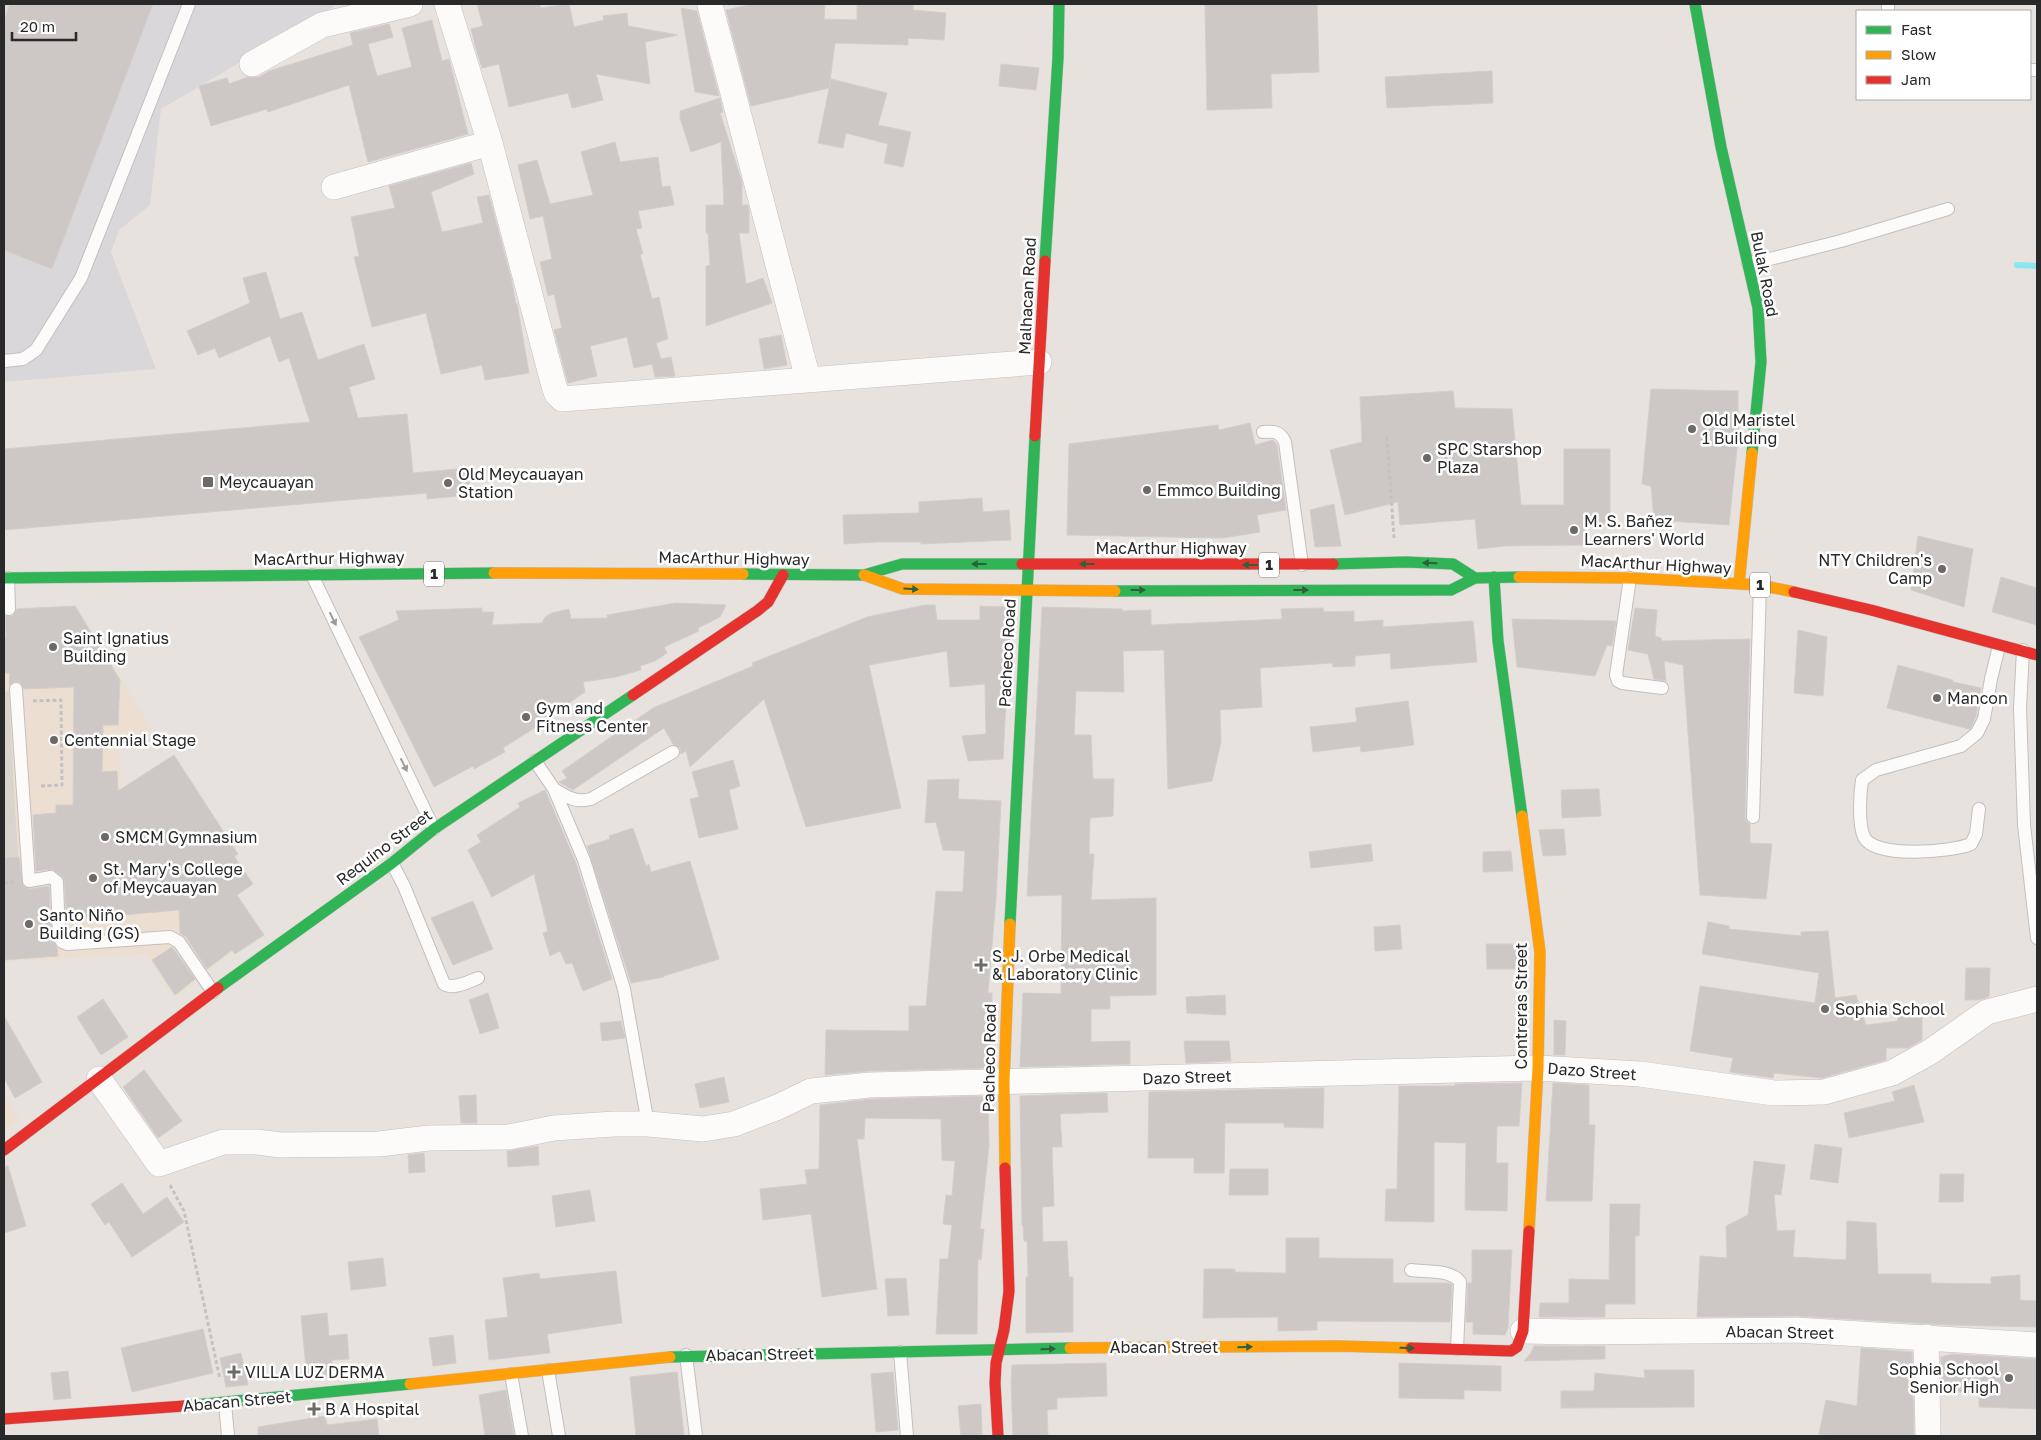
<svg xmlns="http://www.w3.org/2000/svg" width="2041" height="1440" font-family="'Golos Text',sans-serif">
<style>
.industrial{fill:#dad7da}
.education{fill:#ecdfd1}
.plaza{fill:#dad4cf}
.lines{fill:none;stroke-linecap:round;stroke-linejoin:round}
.stream{stroke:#8ae6f1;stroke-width:6}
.building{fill:#cdc8c5;stroke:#d3ceca}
.lane-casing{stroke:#c1bfc0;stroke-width:14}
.street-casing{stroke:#c1bfc0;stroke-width:26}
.fast-casing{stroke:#c1bfc0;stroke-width:12}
.slow-casing{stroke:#c1bfc0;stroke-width:12}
.jam-casing{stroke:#c1bfc0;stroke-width:12}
.path{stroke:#c3c2c2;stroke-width:3;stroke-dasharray:4 2.5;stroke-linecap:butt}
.lane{stroke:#fcfbfa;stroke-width:12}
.street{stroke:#fcfbfa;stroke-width:25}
.fast{stroke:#30b455;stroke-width:11}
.slow{stroke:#ff9f0a;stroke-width:11}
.jam{stroke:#e5322d;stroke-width:11}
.oneway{fill:#2c613b}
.oneway2{fill:#9d9c9c}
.poi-dot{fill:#6c6a68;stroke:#fff;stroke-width:2}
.labels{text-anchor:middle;stroke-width:5;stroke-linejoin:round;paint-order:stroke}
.shield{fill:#fff;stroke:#696969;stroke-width:1}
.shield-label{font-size:15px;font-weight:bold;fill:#292929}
.street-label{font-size:16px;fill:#292929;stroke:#fff}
.poi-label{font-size:16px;fill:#292929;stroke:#fff;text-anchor:start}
</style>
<rect width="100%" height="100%" fill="#e8e2de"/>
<path class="industrial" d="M4,4H334L333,7L161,109L150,205L119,230L111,252L156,369L4,382Z"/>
<path class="education" d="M75,605L152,728L119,747L121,799L133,802L231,954L174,999L146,954L4,962V608Z
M4,1093L19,1119L4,1132Z"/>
<path class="plaza" d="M9,691L15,809L20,880L8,858H4V692Z"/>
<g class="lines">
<path class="stream" d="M2017,265L2037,266"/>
</g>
<path class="building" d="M10,4H153L52,269L4,250V21Z
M477,4H540L541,8L569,4L574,27L604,20L603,16L627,13L628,26L678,35L645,42L650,84L596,74L603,100L572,108L568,93L509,107L499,64L482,68L476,49L471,29L483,26Z
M753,4H825L824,19L857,20V4H913V10L946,13L944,40L908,38V45L835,43L829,88L751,106L726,10Z
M1205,4H1317L1319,72L1271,74L1272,108L1207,110Z
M681,8L697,11L719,96L695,92Z
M432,20L442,61L449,59L468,134L368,162L349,85L268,112L267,109L211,126L199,86L227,78L229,84L248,77H259L269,71L353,45L350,33L389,24L393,37L368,44L377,76L412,67L402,28Z
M1001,64L1039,68L1036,90L999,86Z
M1492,71L1493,103L1387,108L1385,77Z
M831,79L887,93L878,125L911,132L903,167L884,163L888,144L846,133L843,148L818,143Z
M720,98L723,112L720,113L742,182V205H748L749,211V233H739L746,284L763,278L772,303L706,326V266L710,265L708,233H706V205H724L721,142L691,152L680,118V111Z
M615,142L620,162L658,157L662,187L670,186L674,205L638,211L642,228L636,229L643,254H640L652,299L659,297L668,339L656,343L661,359L671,357L675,376L655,377L652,364L634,368L627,337L590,346L597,376L568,383L554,330L562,328L554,294L548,296L540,262L552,259L543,216L530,219L518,165L537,160L550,204L593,195L581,152Z
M471,163L474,174L431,192L442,232L483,223L477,197L489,195L511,278L516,304L517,303L529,373L485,380L482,365L441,374L426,313L372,327L354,257L359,256L351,217L395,208L389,186Z
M266,272L280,319L302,312L318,360L364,344L375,379L349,387L358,418L407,414L413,473L468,468L470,495L427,499V493L4,530V449L310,422L289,358L279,362L270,336L219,358L215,348L198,355L187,331L250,303L243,278Z
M781,335L787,365L764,369L759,339Z
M1651,389L1738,391V439L1729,525L1654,520L1651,486L1642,484Z
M1453,391L1455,408L1512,409L1521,505H1564V449H1610V525H1586V545L1504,546L1478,549L1475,519L1400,525L1398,502L1345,515L1330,450L1362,442L1360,397Z
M1250,423L1255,445L1273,440L1277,445L1286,510L1257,515L1260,532L1223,538L1067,535L1069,444L1218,425L1219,430Z
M982,498L983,512L1009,510L1011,540L921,544V542H877L844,544L843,515L919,513V502Z
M1334,504L1341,546L1315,547L1310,510Z
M1918,536L1973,549L1964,607L1911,590Z
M2001,577L2037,588V625L1992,612Z
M676,603L726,605L720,617L698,628L699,631L664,647L667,653L655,661L640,666L641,670L616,677L583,682L585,692L554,713L555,715L503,748L505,752L474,769L473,766L434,787L359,637L399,620L396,611L482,608V612H494L492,625L542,623L545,617L552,613L569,609L571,619L608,618L607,615Z
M925,605H935L937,620H980V606L1011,607L1003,759L968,761L962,736L986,734L985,684L950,687L947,651L869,665L901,808L806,827L764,699L690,767L686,751L681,754L680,748L673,744L664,728L573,790L559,782L567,778L562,771L653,708L753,666L752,663L867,617Z
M75,606L120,680L118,725H103L102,772L117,771L118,791L174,755L238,854L234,856L253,884L237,895L264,935L235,954L232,950L207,969L186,937L180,933L179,910L67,920L64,878L53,869L36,871L33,815L56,813V805H73L74,687L24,689L19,682L15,681L9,685L10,673H4V638L6,637L5,616H13L17,609Z
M1042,607L1122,609V611L1151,610V625L1282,619L1281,609L1323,608L1324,612L1354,611V622L1383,620V627L1473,621L1477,662L1391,669L1390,653L1355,656V666L1333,667L1332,663L1260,668L1262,707L1220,710L1221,742L1212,781L1168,789L1164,650L1123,651L1124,692L1076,691L1074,735H1091L1093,779H1114L1113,816L1090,818L1089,854H1094L1091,900L1156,898V995L1110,996V1009H1091V1042L1130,1041V1064L1020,1067L1023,993L1061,994L1062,895L1027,896Z
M1635,608L1657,610L1655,636L1661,638L1662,641L1750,639L1745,817L1746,821L1750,824V843L1772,844L1766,899L1700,895L1683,665L1664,661L1666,681L1654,679L1648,654L1628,650Z
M1512,619L1616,621L1612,646L1607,645L1595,676L1517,667Z
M1798,630L1827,637L1823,696L1794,693Z
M1898,665L1953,680V682L1981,688L1976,716L1971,728L1969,729L1887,708Z
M1408,701L1414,745L1361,752L1360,746L1313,752L1310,727L1357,722L1355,708Z
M733,760L740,786L729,790L738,829L699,838L690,799L699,797L692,772Z
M959,779L958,799L1001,801L996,898L988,993H992L989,1068L870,1071L825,1075L826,1030L909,1031V1006H926L936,891L963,892L965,851L943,850L936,822L925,823L928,780Z
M1599,789L1601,816L1562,818L1561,790Z
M545,790L576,863L612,979L583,991L572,963L566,964L560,951L550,956L543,933L548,931L534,874L492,897L468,850L481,842L477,835L520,807L518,803Z
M633,828L646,866L649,864L651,872L690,861L719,959L664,976V977L631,983L587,846L610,839L609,836Z
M1564,829L1566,855L1543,856L1539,830Z
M1371,844L1373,861L1311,868L1309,852Z
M1511,851L1513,871L1483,872V852Z
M19,857L23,886L30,889L49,886L51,937L57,948L58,956L4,960V858Z
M473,901L493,949L453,965L431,918Z
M1708,922L1729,926V929L1801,936V932L1828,931L1835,998L1856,995L1866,1025L1898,1021V1008L1922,1007V1040L1908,1048H1886V1060L1822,1078L1774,1073L1773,1078L1730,1072L1733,1058L1690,1051L1700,986L1815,1003L1819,973L1702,954Z
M1400,925L1402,949L1375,951L1374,927Z
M1486,944H1522V969H1487Z
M172,947L195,979L175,995L152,960Z
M1966,968H1990L1989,997L1978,1000H1965Z
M488,993L499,1028L480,1034L469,1000Z
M1225,995L1226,1015L1187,1013L1186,997Z
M103,999L128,1037L101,1055L77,1017Z
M4,1016L42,1082L15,1098L4,1078Z
M1554,1020L1566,1021L1565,1055H1554Z
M621,1021L625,1038L602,1041L600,1023Z
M1184,1041H1229L1231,1061L1186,1063Z
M144,1070L182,1121L158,1138L123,1087Z
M724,1077L729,1102L700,1108L695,1084Z
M1522,1083L1519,1126H1497L1496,1163H1508L1507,1211L1465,1210L1466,1143L1434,1142V1222L1385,1221L1386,1189H1397L1399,1086H1455V1084Z
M1553,1083L1589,1085V1125H1595L1592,1201H1546Z
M1914,1085L1924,1122L1849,1138L1844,1113L1895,1101L1892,1092Z
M1324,1088L1323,1128L1284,1127V1123H1225L1224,1173H1194V1158H1148L1149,1092Z
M1107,1093L1108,1112L1060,1114L1062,1147H1052L1054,1206L1042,1207L1043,1242L1067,1241L1069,1277H1073V1332L1026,1333V1277H1028L1027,1241H1024L1023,1225H1022L1020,1096Z
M476,1095L477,1123H461L459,1096Z
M988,1096L989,1146L980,1229H984L981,1260L978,1259L977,1334H936L940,1259H948L952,1225L943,1224L946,1195L952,1196L955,1161L942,1160L941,1119L865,1118L864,1139H857L877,1289L822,1297L811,1214L763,1220L760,1189L807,1184L805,1170L819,1169L820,1105L871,1099Z
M1815,1144L1842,1148L1838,1183L1810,1179Z
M538,1146L539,1165L508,1167L507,1151Z
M424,1153L425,1172L409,1173L408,1155Z
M1754,1161L1785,1165L1781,1195L1774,1194L1777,1231L1795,1230L1793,1257L1846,1260L1847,1221L1876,1223L1878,1274H1931V1283L1991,1284V1277L2020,1275V1300L2037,1301V1327L1949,1325L1797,1316L1697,1317L1700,1256L1727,1258L1726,1226L1748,1215Z
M4,1166H8L26,1226L4,1233Z
M1230,1169H1268V1195H1229Z
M1940,1174H1964L1963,1202H1939Z
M122,1183L143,1214L167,1197L184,1222L132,1257L109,1222L105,1225L91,1204Z
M590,1190L595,1221L556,1227L552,1196Z
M1610,1204H1640L1639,1236H1635V1304H1605V1317H1539L1540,1303H1569V1279L1609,1280Z
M1286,1238H1319V1258L1393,1259V1283H1449L1452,1285L1450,1322L1317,1321V1330L1278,1331V1317L1203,1318L1204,1269H1235V1272L1286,1273Z
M1472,1250H1512L1508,1328L1505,1335L1473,1334V1322H1466L1468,1283H1472Z
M383,1258L386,1286L351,1290L348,1262Z
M616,1271L622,1323L547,1334L550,1353L489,1360L485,1320L508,1317L503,1278L539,1273L540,1279Z
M906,1278L909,1315L888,1316L885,1279Z
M327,1313L329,1336L347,1334L349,1359L332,1360L333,1375L307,1378L301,1316Z
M203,1329L213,1373L132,1392L121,1348Z
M453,1335L456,1363L433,1366L429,1338Z
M1534,1346H1605V1359L1524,1361L1531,1353Z
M1861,1348L1912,1352L1914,1436H1833L1819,1434L1826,1400L1857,1406Z
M241,1353L248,1385L226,1387L220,1358Z
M1952,1354L2037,1359V1409L1979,1407V1393L1941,1391V1357Z
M1106,1363L1107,1396L1057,1398V1409L1047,1410L1048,1436H1013L1011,1383L1012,1365Z
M1399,1363L1501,1366V1391L1464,1390V1399L1399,1398Z
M1644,1370H1694V1407L1561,1408V1391H1594L1595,1373L1645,1378Z
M68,1371L71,1398L54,1400L51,1373Z
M677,1372L684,1436H636L630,1377Z
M893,1372L898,1430L876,1432L871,1374Z
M506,1390L514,1436H485L479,1395Z
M981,1404L982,1436H961L958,1406Z
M325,1416L327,1425L377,1419L379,1436H258V1427Z"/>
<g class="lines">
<defs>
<path id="lane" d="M1888,4V11
M2030,70H2037
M1748,263L1774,258L1841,241L1948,209
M4,361L23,359L36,350L81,278L189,4
M1263,432C1273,431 1280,431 1285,442L1302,565
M312,575L434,829
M8,578L9,609
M1630,578L1616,675L1618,681L1622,683L1662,688
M2023,650L2020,708L2024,825L2037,938
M16,689L29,881L51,877L57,882L59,937L62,942L67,944L170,937L179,942L213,992
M535,761L554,789L584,860L624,989L648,1124
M554,789C567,797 576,803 591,799L673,752
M1979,809L1976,834L1971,844C1952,852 1875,859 1864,837C1858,824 1860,793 1862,780L1876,770L1961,746L1977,733L1984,719L1991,679L1999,646
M1753,817L1760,585
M392,863L404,886L444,984C453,990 468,982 478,978
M1411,1270C1425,1272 1451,1269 1460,1282L1457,1349
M900,1352L907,1436
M686,1355L696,1436
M548,1370L559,1436
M511,1374L522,1436
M225,1403L228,1436"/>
<path id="street" d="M447,4L490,143L554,386L557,394L562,399L1039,362
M710,5L808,379
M252,64L322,25L410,4
M334,187L490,143
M99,1079L159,1164L223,1142H257L281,1145L379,1144L429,1138L509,1137L554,1128L614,1124H648L703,1129L734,1124L778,1107L811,1091L870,1085L1538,1068L1640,1074L1774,1093L1824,1092L1892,1073L1930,1052L1987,1012L2037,999
M1523,1331L1575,1332L1796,1330L2037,1345
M1926,1337L1928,1436"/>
<path id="fast" d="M1695,4L1721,147L1758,308L1761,362L1752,453
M1045,261L1058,58L1059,4
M1333,564L1406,562L1453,564L1475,578
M743,574L864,575L902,564H1022
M1494,577L1498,641L1522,816
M4,578L494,573
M1115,591L1451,590L1475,578L1519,577
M1010,924L1035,436
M218,988L392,863L434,829L633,695
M670,1357L1070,1348
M184,1406L410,1384"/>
<path id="slow" d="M494,573L743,574
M864,575L903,589L1115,591
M1519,577L1630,578L1760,585L1794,592
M1739,584L1752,453
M1522,816L1540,952L1538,1068L1529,1231
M1005,1168L1004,1082L1010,924
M1070,1348L1336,1346L1411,1348
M410,1384L670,1357"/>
<path id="jam" d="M1035,436L1045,261
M1022,564H1333
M1794,592L1871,610L2037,655
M633,695L757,611L768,602L783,575
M4,1150L218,988
M1411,1348L1511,1351L1517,1347L1523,1331L1529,1231
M4,1419L184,1406
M998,1436L995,1383L996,1363L1004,1330L1009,1291L1005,1168"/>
</defs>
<use href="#lane" class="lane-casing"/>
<use href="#street" class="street-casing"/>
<use href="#fast" class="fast-casing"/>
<use href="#slow" class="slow-casing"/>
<use href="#jam" class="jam-casing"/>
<path class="path" d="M1387,437L1394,538
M33,701L61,700L62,785L39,786
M4,883L13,882
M170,1185L184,1211L220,1379"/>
<use href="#lane" class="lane"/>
<use href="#street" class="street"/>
<use href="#fast" class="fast"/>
<use href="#slow" class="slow"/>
<use href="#jam" class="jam"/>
</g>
<defs><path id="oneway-solid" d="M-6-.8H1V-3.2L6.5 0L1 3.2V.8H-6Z" transform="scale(1.25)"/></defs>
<g class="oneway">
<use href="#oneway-solid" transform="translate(1430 563) rotate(-178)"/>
<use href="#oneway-solid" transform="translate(979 564) rotate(-180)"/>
<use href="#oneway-solid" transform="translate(1087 564) rotate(180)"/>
<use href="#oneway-solid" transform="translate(1250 565) rotate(-180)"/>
<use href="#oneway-solid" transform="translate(911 589) rotate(3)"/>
<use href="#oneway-solid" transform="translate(1138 590)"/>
<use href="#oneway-solid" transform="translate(1301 590)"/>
<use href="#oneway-solid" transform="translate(1245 1347) rotate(-1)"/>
<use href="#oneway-solid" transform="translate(1407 1348) rotate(2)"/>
<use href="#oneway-solid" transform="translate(1048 1349) rotate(-1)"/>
</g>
<g class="oneway2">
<use href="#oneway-solid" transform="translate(333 619) rotate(64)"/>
<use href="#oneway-solid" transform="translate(404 765) rotate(64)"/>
</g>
<g class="poi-dot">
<circle cx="1692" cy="429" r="5"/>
<circle cx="1427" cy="458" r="5"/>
<rect x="202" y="476" width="12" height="12" rx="2.5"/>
<circle cx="448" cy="483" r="5"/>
<circle cx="1147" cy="490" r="5"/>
<circle cx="1574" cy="530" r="5"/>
<circle cx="1942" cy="569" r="5"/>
<circle cx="53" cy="647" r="5"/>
<circle cx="1937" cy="698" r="5"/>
<circle cx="526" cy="717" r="5"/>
<circle cx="54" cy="740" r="5"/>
<circle cx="105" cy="837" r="5"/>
<circle cx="93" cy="878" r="5"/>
<circle cx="29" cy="924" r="5"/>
<path d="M978.5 957.5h5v5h5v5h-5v5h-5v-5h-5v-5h5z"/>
<circle cx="1825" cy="1009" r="5"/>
<path d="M231.5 1364.5h5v5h5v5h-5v5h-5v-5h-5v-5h5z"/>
<circle cx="2009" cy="1378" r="5"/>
<path d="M311.5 1401.5h5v5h5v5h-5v5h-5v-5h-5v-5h5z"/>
</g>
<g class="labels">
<g class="shield">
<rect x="1259" y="552.5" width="20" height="25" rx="4"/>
<rect x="424" y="561.5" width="20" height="25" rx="4"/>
<rect x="1750" y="572.5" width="20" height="25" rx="4"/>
</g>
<g class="shield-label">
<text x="1269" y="570">1</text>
<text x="434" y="579">1</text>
<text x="1760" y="590">1</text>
</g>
<g class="street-label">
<text transform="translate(1765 274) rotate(79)" y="6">Bulak Road</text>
<text transform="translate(1027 296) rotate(-87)" y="6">Malhacan Road</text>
<text x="1171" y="554">MacArthur Highway</text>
<text transform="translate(329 558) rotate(-1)" y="6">MacArthur Highway</text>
<text transform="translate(734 558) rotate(1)" y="6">MacArthur Highway</text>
<text transform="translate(1656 564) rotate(3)" y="6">MacArthur Highway</text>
<text transform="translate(1007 653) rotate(-87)" y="6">Pacheco Road</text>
<text transform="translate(384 847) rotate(-37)" y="6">Requino Street</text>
<text transform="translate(1521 1006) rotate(-90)" y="6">Contreras Street</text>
<text transform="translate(989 1058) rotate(-89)" y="6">Pacheco Road</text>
<text transform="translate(1592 1071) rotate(4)" y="6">Dazo Street</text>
<text transform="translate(1187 1077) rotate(-2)" y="6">Dazo Street</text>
<text transform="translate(1780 1332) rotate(1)" y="6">Abacan Street</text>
<text x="1164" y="1353">Abacan Street</text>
<text transform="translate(760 1354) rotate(-1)" y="6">Abacan Street</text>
<text transform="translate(237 1401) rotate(-5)" y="6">Abacan Street</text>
</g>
<g class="poi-label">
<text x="1702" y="426">Old Maristel<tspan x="1702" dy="18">1 Building</tspan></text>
<text x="1437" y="455">SPC Starshop<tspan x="1437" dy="18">Plaza</tspan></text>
<text x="458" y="480">Old Meycauayan<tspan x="458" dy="18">Station</tspan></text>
<text x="219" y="488">Meycauayan</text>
<text x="1157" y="496">Emmco Building</text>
<text x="1584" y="527">M. S. Bañez<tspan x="1584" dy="18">Learners' World</tspan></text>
<text x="1932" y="566" text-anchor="end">NTY Children's<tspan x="1932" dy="18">Camp</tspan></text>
<text x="63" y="644">Saint Ignatius<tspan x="63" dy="18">Building</tspan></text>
<text x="1947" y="704">Mancon</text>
<text x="536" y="714">Gym and<tspan x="536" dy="18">Fitness Center</tspan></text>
<text x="64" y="746">Centennial Stage</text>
<text x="115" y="843">SMCM Gymnasium</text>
<text x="103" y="875">St. Mary's College<tspan x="103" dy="18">of Meycauayan</tspan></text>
<text x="39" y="921">Santo Niño<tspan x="39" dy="18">Building (GS)</tspan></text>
<text x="992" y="962">S. J. Orbe Medical<tspan x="992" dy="18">&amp; Laboratory Clinic</tspan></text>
<text x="1835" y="1015">Sophia School</text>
<text x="1999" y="1375" text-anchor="end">Sophia School<tspan x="1999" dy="18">Senior High</tspan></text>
<text x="245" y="1378">VILLA LUZ DERMA</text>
<text x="325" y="1415">B A Hospital</text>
</g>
</g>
<rect width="2041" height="1440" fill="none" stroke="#292929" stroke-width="10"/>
<rect x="1856" y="10" width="175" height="90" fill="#ffffff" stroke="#a9a9a9"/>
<rect x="1866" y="26" width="25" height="8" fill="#30b455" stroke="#a9a9a9"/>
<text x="1901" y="35" font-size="15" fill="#292929">Fast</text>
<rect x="1866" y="51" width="25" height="8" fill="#ff9f0a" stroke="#a9a9a9"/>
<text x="1901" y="60" font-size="15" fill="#292929">Slow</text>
<rect x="1866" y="76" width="25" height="8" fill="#e5322d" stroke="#a9a9a9"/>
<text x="1901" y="85" font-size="15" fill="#292929">Jam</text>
<path d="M12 32v8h64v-8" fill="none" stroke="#292929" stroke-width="2.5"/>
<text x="20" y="32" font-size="15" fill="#292929" stroke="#ffffff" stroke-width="4" paint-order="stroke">20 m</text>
</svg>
